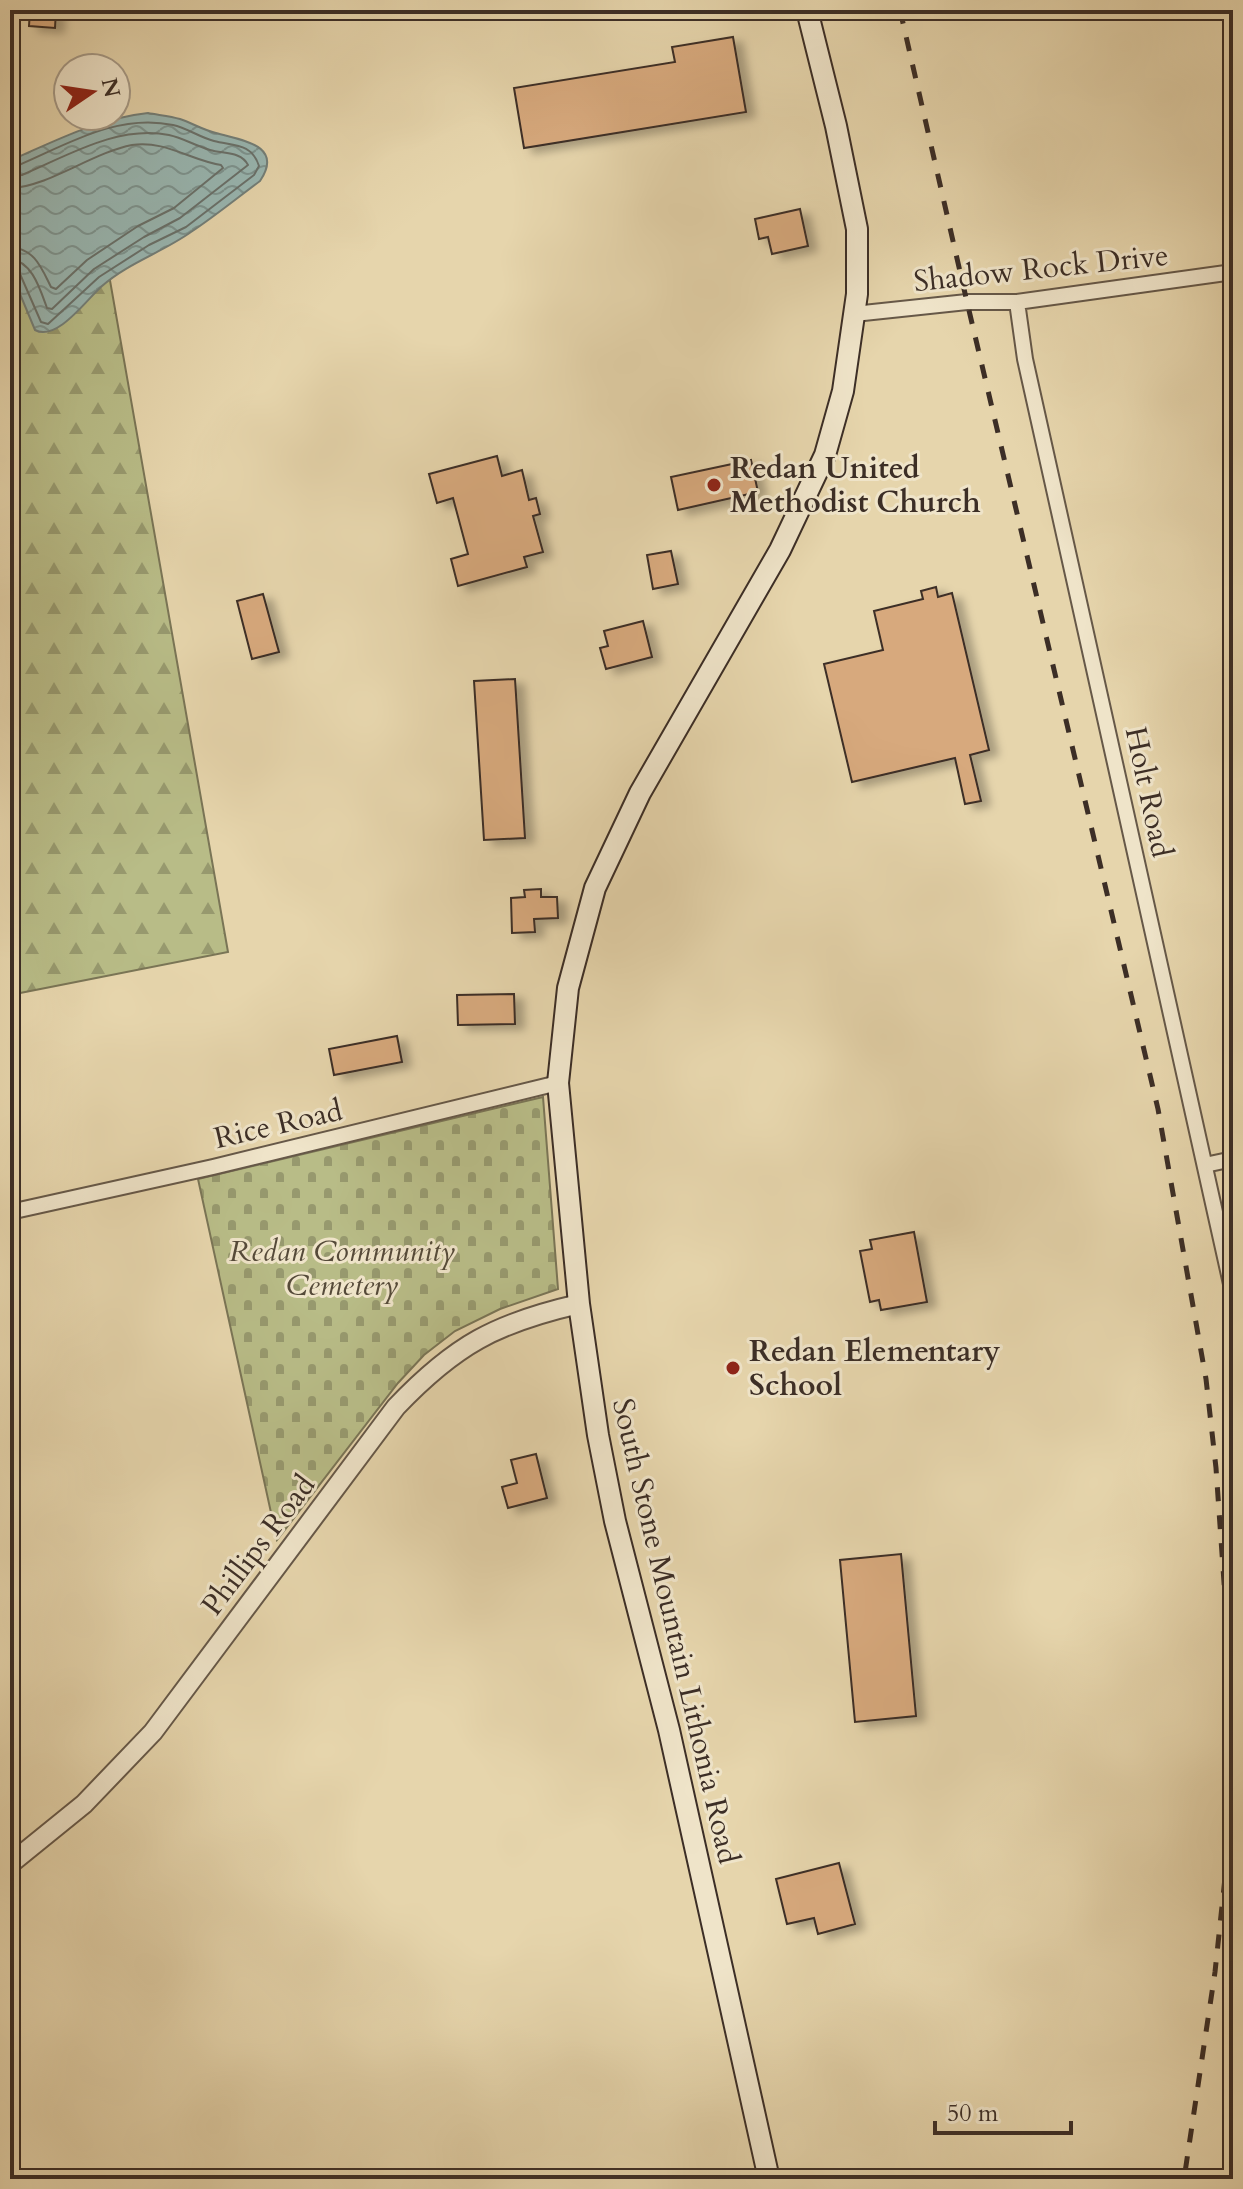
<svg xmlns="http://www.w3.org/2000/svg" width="1243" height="2189" font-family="Cardo,serif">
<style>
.forest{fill:url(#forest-firs);stroke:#7a7556;stroke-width:2}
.cemetery{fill:url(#cemetery-stones);stroke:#7a7556;stroke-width:2}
.water{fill:url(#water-waves);stroke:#74807a;stroke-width:2}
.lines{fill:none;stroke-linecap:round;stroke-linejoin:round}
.shore{stroke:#6a726c;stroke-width:2}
.building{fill:#d7a97d;stroke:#3c2e26;stroke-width:2;filter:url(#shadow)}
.minor-casing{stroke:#665848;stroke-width:18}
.tertiary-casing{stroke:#665848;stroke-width:22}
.secondary-casing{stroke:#3c2e26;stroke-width:24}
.minor{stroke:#efe4c9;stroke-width:14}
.tertiary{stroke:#efe4c9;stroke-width:18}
.secondary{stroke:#efe4c9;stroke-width:20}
.rail{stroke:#3c2e26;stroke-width:5;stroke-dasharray:14 14;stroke-linecap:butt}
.poi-dot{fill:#8f2418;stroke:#efe4c9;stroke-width:3}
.labels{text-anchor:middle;stroke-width:6;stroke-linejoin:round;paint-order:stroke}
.street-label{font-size:30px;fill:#3c2e26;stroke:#efe4c9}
.poi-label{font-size:30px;font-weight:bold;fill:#3c2e26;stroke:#efe4c9;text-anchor:start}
.park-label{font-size:30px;font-style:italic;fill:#554a39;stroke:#efe4c9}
</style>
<defs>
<pattern id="forest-firs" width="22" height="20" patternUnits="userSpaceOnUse" patternTransform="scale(2)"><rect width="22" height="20" fill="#b8bc87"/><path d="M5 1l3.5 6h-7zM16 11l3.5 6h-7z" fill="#97996e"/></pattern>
<pattern id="cemetery-stones" width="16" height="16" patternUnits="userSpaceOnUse" patternTransform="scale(2)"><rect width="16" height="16" fill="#b8bc87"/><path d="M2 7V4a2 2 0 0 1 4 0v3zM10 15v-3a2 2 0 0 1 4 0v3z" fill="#97996e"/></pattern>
<pattern id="water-waves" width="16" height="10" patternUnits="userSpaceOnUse" patternTransform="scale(2)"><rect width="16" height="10" fill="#99b7b2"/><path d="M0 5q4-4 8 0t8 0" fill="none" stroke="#7e9591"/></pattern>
<filter id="shadow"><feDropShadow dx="9" dy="5" stdDeviation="4" flood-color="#0004"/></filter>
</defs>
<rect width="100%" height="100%" fill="#e6d5ac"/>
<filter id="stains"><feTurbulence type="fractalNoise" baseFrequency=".0025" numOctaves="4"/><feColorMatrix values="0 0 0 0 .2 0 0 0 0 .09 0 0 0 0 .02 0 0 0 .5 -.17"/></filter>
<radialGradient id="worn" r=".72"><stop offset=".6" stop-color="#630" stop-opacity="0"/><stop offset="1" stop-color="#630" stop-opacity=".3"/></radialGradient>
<path class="forest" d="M92,178L228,952L10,995V194Z"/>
<path class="cemetery" d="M543,1097L558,1289L500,1309L455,1331L424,1355L398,1383L277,1540L198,1179Z"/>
<path class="water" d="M148,113C158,115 170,116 180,119C192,123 203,130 216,133C239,140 285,144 260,181C237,198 215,216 191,232C163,252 128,263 102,286C87,299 57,342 35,330L10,270V158H16C59,139 101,118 148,113Z"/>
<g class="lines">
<path class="shore" d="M10,166L19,165C68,144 118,113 173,125C187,128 199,137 214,141C233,146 252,143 259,166L254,175L186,227L149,245L99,277L48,324L41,322L20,274L10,270
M10,176L22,175C69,155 118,125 169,135C183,138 196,146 210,150C223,154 241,151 248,165L180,218L144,237L94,269L52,309L47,308C40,289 32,261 10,259
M10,188C43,189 94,152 132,145C165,140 190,160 221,165L223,168L174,208L138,226L87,260L56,289L51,287C41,267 35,249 10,247"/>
</g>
<path class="building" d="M30,10H56L55,28L29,26Z
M733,37L746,112L524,148L514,88L675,62L672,47Z
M800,209L808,246L772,254L768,237L759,239L755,219Z
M497,456L502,476L522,470L529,500L536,498L540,514L533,516L543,552L524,557L527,567L458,586L451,559L468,554L453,498L437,503L429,474Z
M751,460L758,492L678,510L671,477Z
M671,551L678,584L653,589L647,555Z
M936,587L938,597L952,593L989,750L970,755L981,801L965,804L955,758L852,782L824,664L883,650L874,611L923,599L921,591Z
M263,594L279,652L252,659L237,601Z
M643,621L652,657L606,669L600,648L608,646L604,631Z
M515,679L525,838L484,840L474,681Z
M541,889V897H557L558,918L534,919L535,932L512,933L511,898L525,897L524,890Z
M514,994L515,1024L458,1025L457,995Z
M397,1036L402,1062L334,1075L329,1049Z
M914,1232L927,1302L881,1310L879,1300L870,1302L860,1251L872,1249L870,1240Z
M536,1454L547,1498L508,1508L502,1487L517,1483L511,1460Z
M901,1554L916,1716L855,1722L840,1560Z
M839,1863L855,1924L818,1934L814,1918L787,1924L776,1879Z"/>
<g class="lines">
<defs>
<path id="minor" d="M1017,302L1025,359L1233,1293
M854,314L967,302H1017L1233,272
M1205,1165L1233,1159
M10,1212L213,1167L558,1083"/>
<path id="tertiary" d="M10,1864L84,1804L153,1732L396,1407C455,1345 496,1323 579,1304"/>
<path id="secondary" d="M769,2179L669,1730L615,1521L598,1435L579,1304L558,1083L568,988L595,888L640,793L780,550L825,455L843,391L857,294V229L836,126L807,10"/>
</defs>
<use href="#minor" class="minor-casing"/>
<use href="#tertiary" class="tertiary-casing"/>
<use href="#secondary" class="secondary-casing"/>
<use href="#minor" class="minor"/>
<use href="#tertiary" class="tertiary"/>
<use href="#secondary" class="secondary"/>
<path class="rail" d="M900,10L967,302L1158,1109L1206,1379L1216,1468L1227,1625V1859L1215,1972L1184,2179"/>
</g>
<g class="poi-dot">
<circle cx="714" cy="485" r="8"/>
<circle cx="733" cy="1368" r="8"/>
</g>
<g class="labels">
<g class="street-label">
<text transform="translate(1041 268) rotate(-6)" y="10">Shadow Rock Drive</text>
<text transform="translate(1149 792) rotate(78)" y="10">Holt Road</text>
<text transform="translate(278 1124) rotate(-13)" y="10">Rice Road</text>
<text transform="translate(258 1545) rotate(-53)" y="10">Phillips Road</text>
<text transform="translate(676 1631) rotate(77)" y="10">South Stone Mountain Lithonia Road</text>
</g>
<g class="poi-label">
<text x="730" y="478">Redan United<tspan x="730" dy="34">Methodist Church</tspan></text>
<text x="749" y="1361">Redan Elementary<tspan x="749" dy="34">School</tspan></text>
</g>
<g class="park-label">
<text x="342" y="1261">Redan Community<tspan x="342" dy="34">Cemetery</tspan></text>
</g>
</g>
<rect width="1243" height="2189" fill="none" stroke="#e6d5ac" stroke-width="40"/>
<rect x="12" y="12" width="1219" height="2165" fill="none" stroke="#3c2e26" stroke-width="4"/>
<rect x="20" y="20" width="1203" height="2149" fill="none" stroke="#3c2e26" stroke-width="2"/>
<g transform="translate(92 92) rotate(77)"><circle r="38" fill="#efe4c9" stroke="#a79b88" stroke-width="2"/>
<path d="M0-6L14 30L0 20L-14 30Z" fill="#8f2418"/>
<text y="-12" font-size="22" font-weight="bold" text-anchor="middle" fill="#3c2e26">N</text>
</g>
<path d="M935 2121v12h136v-12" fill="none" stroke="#3c2e26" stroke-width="4"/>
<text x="947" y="2121" font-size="24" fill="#3c2e26" stroke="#efe4c9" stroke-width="6" paint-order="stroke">50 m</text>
<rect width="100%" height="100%" filter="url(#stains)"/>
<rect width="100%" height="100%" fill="url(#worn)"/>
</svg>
